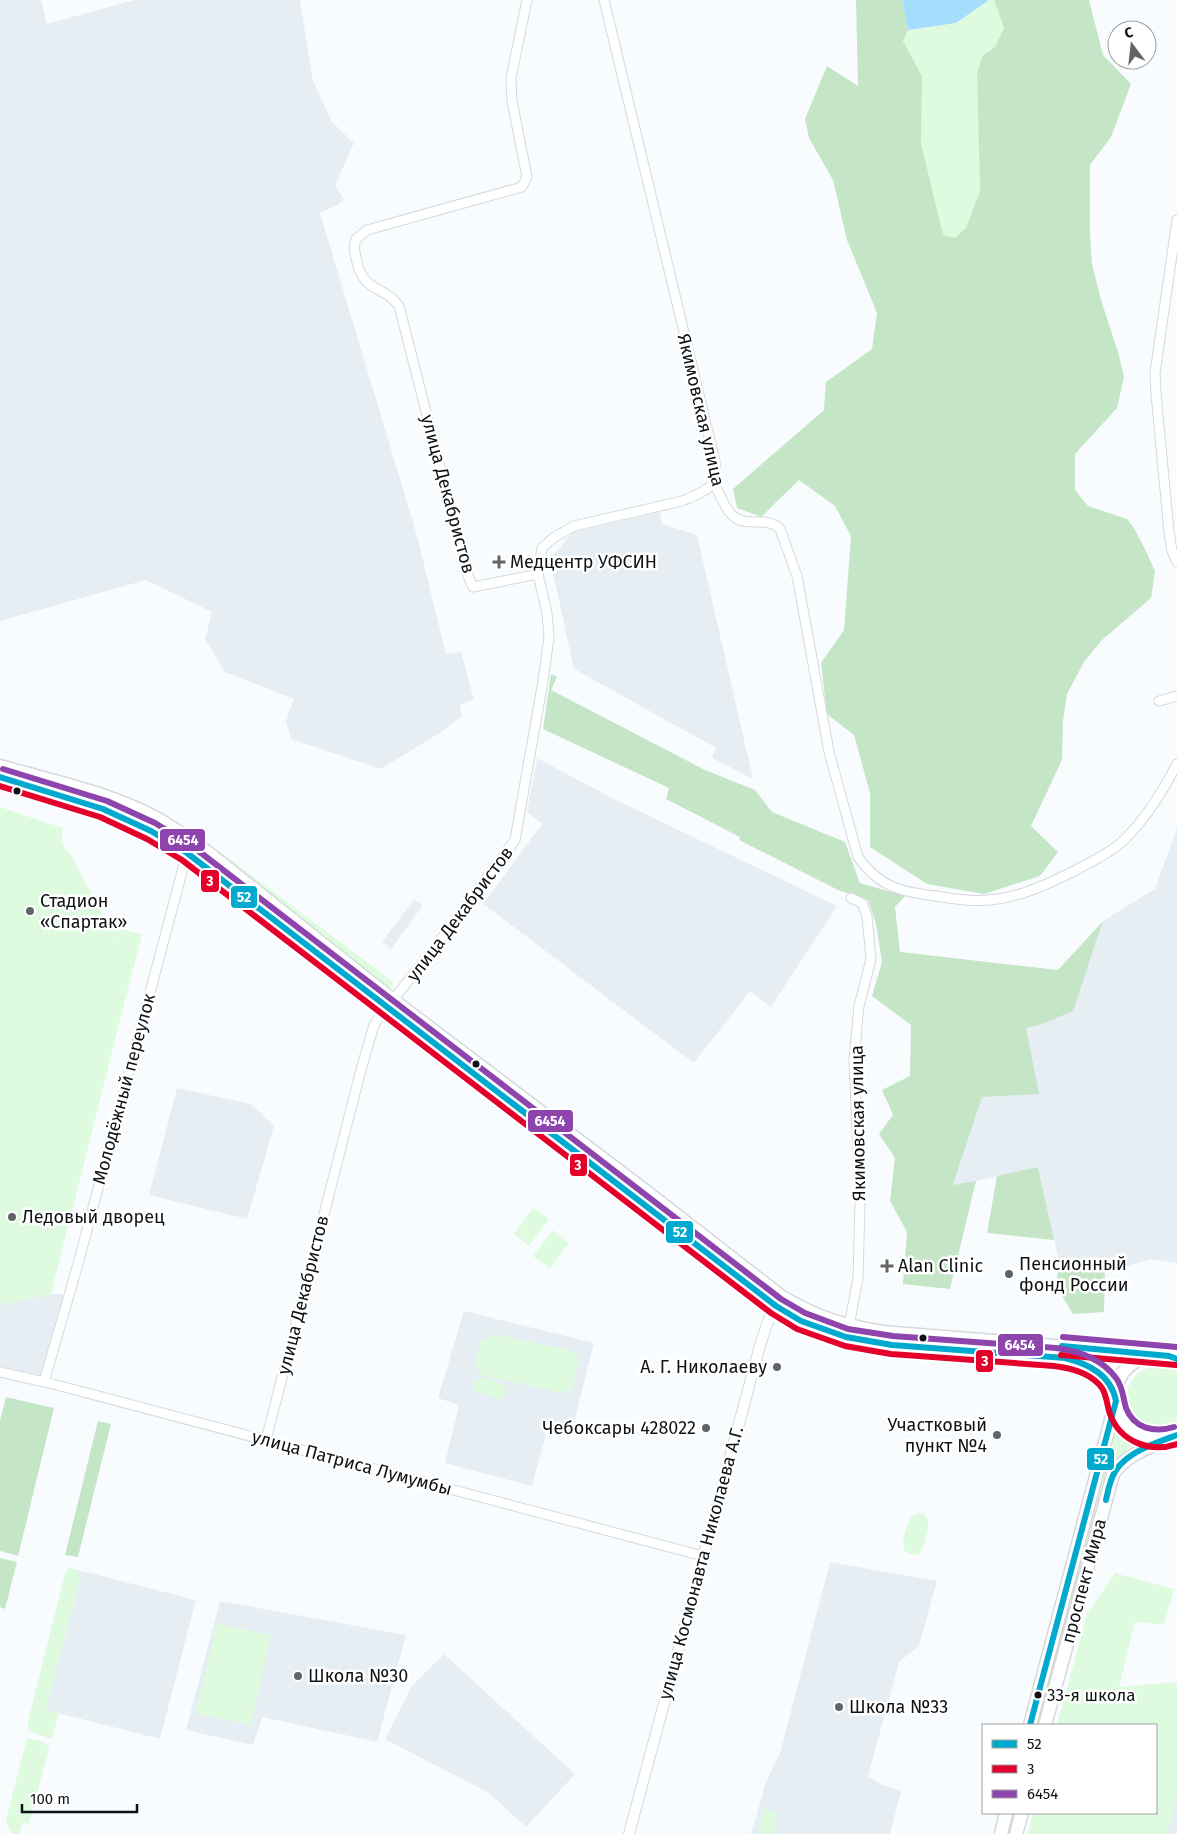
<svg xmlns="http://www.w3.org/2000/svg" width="1177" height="1834" font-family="'Fira Sans',sans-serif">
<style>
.built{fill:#e6eef4}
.green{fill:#defbdf}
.forest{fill:#c4e5c6}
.water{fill:#a4defc}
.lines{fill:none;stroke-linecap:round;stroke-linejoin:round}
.minor-casing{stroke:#d6d8db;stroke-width:11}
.tertiary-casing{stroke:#d6d8db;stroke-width:12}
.primary-casing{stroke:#d6d8db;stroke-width:15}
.minor{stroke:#feffff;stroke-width:9}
.tertiary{stroke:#feffff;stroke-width:10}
.primary{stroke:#feffff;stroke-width:12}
.bus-1-casing{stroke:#fff;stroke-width:10}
.bus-2-casing{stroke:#fff;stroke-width:10}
.bus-3-casing{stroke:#fff;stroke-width:10}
.bus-1{stroke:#00a9ce;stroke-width:6}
.bus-2{stroke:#e4002b;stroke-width:6}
.bus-3{stroke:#8e44ad;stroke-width:6}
.poi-dot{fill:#616467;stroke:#fff;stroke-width:2}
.bus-dot{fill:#0f1215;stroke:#fff;stroke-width:2}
.labels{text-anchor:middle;stroke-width:5;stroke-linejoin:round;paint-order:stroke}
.bus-label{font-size:17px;fill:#0f1215;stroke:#fff;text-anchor:start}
.street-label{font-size:18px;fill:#0f1215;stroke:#fff}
.poi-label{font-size:18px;fill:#0f1215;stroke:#fff;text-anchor:start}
.line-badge{stroke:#fff;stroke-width:2}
.badge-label{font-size:14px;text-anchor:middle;font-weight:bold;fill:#fff}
</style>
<rect width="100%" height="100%" fill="#f9fcfe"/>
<path class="built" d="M0,0H41L47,24L134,0H300L313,81L332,122L354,143L335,185L344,200L337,205L320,213L417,536L446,654L461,652L474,700L460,704L462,716L441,732L381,769L291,739L286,721L294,699L225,672L205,639L212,612L146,580L0,621Z
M660,512L662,524L697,535L753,779L712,758L716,748L574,669L550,559L573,532Z
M537,758L614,799L837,906L771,1007L750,991L694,1063L483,904L542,824L527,812Z
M1177,828V1263L1151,1259L1120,1268L1085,1270L1080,1257L1059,1262L1038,1167L953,1186L982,1097L1026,1027L1042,1024L1073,1010L1103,921L1155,889Z
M414,899L423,905L391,949L382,942Z
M177,1088L251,1104L274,1126L247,1219L149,1195Z
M50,1294H64L42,1378L0,1367V1305Z
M464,1311L594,1343L571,1435L547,1431L532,1486L445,1463L459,1405L438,1398Z
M830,1562L937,1581L919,1646L899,1662L868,1776L882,1785L901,1791L890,1834H751L766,1782L780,1753Z
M82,1571L196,1600L160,1739L46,1710Z
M220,1601L406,1635L377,1742L262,1717L253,1745L186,1730Z
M444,1654L575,1774L526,1827L489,1793L385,1739L412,1686Z
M1177,1796V1834H1167Z"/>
<path class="green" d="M989,0H994L1004,28L995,47L983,55L977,73L980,191L966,228L956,238L942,235L921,143L922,76L903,41L908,30L956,23Z
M0,807L63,828C59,855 68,843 75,863L129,964L109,926L142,934L51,1294L0,1305Z
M218,850L392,981L393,986L388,987L219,858L216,852Z
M533,1208L549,1219L529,1246L514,1234Z
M553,1230L569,1243L550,1269L533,1256Z
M494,1334L573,1351L579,1359L572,1389L562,1393L481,1375L475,1365L480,1341Z
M1161,1365L1177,1371V1424C1126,1449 1103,1371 1161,1365Z
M486,1378L504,1385L507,1390L505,1397L499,1399L475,1391L473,1388C474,1380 479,1378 486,1378Z
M1117,1433H1120L1132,1445L1111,1466L1105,1476L1051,1677H1048L1115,1435Z
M920,1513L925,1515C931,1522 928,1529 926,1537C924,1546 922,1558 910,1554C907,1553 906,1553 904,1549C901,1543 907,1525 910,1519C912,1515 916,1514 920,1513Z
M70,1568L82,1571L46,1710L59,1713L52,1739L35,1734L29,1731L27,1725L66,1570Z
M1115,1573L1174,1589L1164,1625L1135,1622L1119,1687L1177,1682V1796L1167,1834H1028L1033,1813H1156V1725H1057L1087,1614Z
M217,1624L271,1635L251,1725L195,1713Z
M27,1738L41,1741L48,1745L49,1749L29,1824L23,1822L19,1834H13L7,1825L6,1820Z
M763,1809L778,1812L774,1834H758Z"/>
<path class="forest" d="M856,0H902L908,30L903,41L922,76L921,143L943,235L955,238L966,228L980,191L977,73L983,55L995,47L1004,28L994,0H1089L1103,55L1131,84L1111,137L1090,165V235L1092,264L1101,300L1118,352L1124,377L1117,408L1075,454V490L1088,506L1127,519L1134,528L1145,549L1155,571L1151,598L1102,640L1084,662L1067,694L1063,721L1062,760L1031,826L1058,852L1040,876L984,894L927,884L870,847V793L854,735L827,714L821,663L844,630L851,536L835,506L799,480L761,517L737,508L733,489L824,410L826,382L872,349L877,313L847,240L833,180L809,138L805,119L827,66L858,86Z
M551,674L557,677L551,690L705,770L755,790L772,812L845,842L860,883L905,896L895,907L900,952L1058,970L1103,921L1073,1011L1042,1024L1026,1028L1039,1094L982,1097L953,1185L976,1181L950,1289L903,1284L907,1232L890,1201L895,1158L879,1134L893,1115L882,1090L910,1076L911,1025L872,996L882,962L876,924L868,900L838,890L739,840L740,837L666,799L669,788L543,729Z
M1038,1167L1054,1240L987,1233L997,1176Z
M1080,1257L1086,1270L1105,1269L1104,1312L1073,1314L1056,1286L1059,1262Z
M6,1397L54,1408L18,1556L0,1551V1421Z
M98,1421L111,1424L78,1557L65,1555Z
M0,1558L17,1562L5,1609L0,1607Z"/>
<path class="water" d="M902,0H989L956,23L908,30Z"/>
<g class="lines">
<defs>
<path id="minor" d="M527,0L511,78L512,101L527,177L522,187L367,230L356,239C353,247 355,254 357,262C364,293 384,285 399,306L468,576L473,587L538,574
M604,0L715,461L716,474L714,483C719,493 724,507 732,515C746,529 767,515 780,529L797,576L829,752L858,857C879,887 901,892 936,896C946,898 956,899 966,900C1006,904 1043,887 1078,869C1093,861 1110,853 1123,841C1145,820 1163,791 1177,764
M1177,220L1155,373L1156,394L1169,532L1172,551L1177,562
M1159,701L1177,696
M393,1000L435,947L515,840L543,681L549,637L547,613L538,574L542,548L553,538L574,526L682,501C694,496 705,492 714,483
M849,1326L858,1278L860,1203L854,1059L859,1006L871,959L867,916L862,903L851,898
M0,1372L53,1384L703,1556
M44,1382L78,1264L187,853
M266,1440L362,1066L374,1025L386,1007"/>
<path id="tertiary" d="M629,1834L759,1349L767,1324L776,1306"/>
<path id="primary" d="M0,766C52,781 111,793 158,819C175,829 190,840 206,851L393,1000L647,1192L782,1297C818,1318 842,1325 883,1332L1153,1354
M0,777L103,809L151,831L187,853L284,929L754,1289L776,1306L801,1321L846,1337L892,1345L1055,1357C1080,1360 1107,1370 1116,1397
M1165,1438C1115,1445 1095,1376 1143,1358C1154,1353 1166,1354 1177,1359
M1030,1725L1116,1401
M1045,1725L1113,1474C1125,1455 1150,1447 1169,1438
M1001,1834L1006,1813
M1016,1834L1022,1813"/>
</defs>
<use href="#minor" class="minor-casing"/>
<use href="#tertiary" class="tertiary-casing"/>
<use href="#primary" class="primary-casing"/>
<use href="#minor" class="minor"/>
<use href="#tertiary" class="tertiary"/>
<use href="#primary" class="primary"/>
<defs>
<path id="bus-1" d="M0,777L103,809L151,831L187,853L776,1306L801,1321L846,1337L892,1345L1065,1358C1089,1364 1111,1375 1116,1401L1030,1725
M1062,1346L1169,1356L1177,1359
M1106,1500C1108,1490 1110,1479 1116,1470C1129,1451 1156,1443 1177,1435"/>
<path id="bus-2" d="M0,786L100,817L147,839L182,860L771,1313L797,1329L845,1346L891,1354L1054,1366C1072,1368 1091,1373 1102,1388C1107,1396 1107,1406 1110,1414C1120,1442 1150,1453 1177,1444
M1061,1355L1176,1365"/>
<path id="bus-3" d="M3,769L107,801L155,823L192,846L781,1299L805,1313L848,1329L893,1336L1056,1348C1079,1351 1102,1359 1116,1378C1123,1387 1123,1398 1126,1408C1134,1429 1155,1433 1174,1427
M1063,1337L1177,1347"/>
</defs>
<use href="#bus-1" class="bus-1-casing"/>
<use href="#bus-2" class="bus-2-casing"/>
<use href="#bus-3" class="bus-3-casing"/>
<use href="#bus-1" class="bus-1"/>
<use href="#bus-2" class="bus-2"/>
<use href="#bus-3" class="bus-3"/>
</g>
<g class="poi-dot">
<path d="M496.5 554.5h5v5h5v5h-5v5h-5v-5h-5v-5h5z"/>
<circle cx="30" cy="911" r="5"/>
<circle cx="12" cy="1217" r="5"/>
<path d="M884.5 1258.5h5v5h5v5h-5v5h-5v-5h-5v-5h5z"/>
<circle cx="1009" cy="1274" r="5"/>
<circle cx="777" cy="1367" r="5"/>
<circle cx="706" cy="1428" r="5"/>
<circle cx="997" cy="1435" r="5"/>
<circle cx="298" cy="1676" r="5"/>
<circle cx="839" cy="1707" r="5"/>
</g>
<g class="bus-dot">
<circle cx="17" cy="791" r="4.5"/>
<circle cx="476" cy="1064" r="4.5"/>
<circle cx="923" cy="1338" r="4.5"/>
<circle cx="1038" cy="1695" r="4.5"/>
</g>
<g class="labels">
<g class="bus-label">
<text x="1047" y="1701">33-я школа</text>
</g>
<g class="street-label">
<text transform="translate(701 410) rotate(77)" y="6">Якимовская улица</text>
<text transform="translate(448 494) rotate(75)" y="6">улица Декабристов</text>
<text transform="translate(460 914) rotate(-53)" y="6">улица Декабристов</text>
<text transform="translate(124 1089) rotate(-75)" y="6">Молодёжный переулок</text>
<text transform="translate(858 1123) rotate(-91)" y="6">Якимовская улица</text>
<text transform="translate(303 1295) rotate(-76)" y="6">улица Декабристов</text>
<text transform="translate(352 1463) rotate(15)" y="6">улица Патриса Лумумбы</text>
<text transform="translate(701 1563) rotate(-75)" y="6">улица Космонавта Николаева А.Г.</text>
<text transform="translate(1084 1581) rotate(-75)" y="6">проспект Мира</text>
</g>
<g class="poi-label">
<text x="510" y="568">Медцентр УФСИН</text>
<text x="40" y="907">Стадион<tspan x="40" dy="21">«Спартак»</tspan></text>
<text x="22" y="1223">Ледовый дворец</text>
<text x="1019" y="1270">Пенсионный<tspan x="1019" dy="21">фонд России</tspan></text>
<text x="898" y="1272">Alan Clinic</text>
<text x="767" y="1373" text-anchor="end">А. Г. Николаеву</text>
<text x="987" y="1431" text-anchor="end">Участковый<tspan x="987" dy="21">пункт №4</tspan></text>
<text x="696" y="1434" text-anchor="end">Чебоксары 428022</text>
<text x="308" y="1682">Школа №30</text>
<text x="849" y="1713">Школа №33</text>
</g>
</g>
<g class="line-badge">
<rect x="159" y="828" width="47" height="24" rx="5" fill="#8e44ad"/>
<rect x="200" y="869" width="20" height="24" rx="5" fill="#e4002b"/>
<rect x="230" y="885" width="28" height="24" rx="5" fill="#00a9ce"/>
<rect x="527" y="1109" width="47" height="24" rx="5" fill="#8e44ad"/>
<rect x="569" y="1153" width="19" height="24" rx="5" fill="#e4002b"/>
<rect x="665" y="1220" width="29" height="24" rx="5" fill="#00a9ce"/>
<rect x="997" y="1333" width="47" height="24" rx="5" fill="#8e44ad"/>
<rect x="975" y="1349" width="19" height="24" rx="5" fill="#e4002b"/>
<rect x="1086" y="1447" width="29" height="24" rx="5" fill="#00a9ce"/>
</g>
<g class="badge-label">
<text x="183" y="845">6454</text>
<text x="210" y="886">3</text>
<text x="244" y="902">52</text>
<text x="550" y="1126">6454</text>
<text x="578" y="1170">3</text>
<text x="680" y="1237">52</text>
<text x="1020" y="1350">6454</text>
<text x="985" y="1366">3</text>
<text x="1101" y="1464">52</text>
</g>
<rect x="982" y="1724" width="175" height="90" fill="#ffffff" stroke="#9fa0a1"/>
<rect x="992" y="1740" width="25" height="8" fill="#00a9ce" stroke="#9fa0a1"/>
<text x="1027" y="1749" font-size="15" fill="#0f1215">52</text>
<rect x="992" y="1765" width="25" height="8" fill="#e4002b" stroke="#9fa0a1"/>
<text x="1027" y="1774" font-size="15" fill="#0f1215">3</text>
<rect x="992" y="1790" width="25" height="8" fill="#8e44ad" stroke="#9fa0a1"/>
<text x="1027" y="1799" font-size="15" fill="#0f1215">6454</text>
<g transform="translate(1132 45) rotate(345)"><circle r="24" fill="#ffffff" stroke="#9fa0a1"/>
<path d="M0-4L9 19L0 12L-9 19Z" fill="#616467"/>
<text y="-8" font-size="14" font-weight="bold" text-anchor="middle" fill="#0f1215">С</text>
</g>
<path d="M22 1804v8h115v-8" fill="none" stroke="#0f1215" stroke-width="2.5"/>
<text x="30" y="1804" font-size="15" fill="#0f1215" stroke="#ffffff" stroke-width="4" paint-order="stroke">100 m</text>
</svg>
